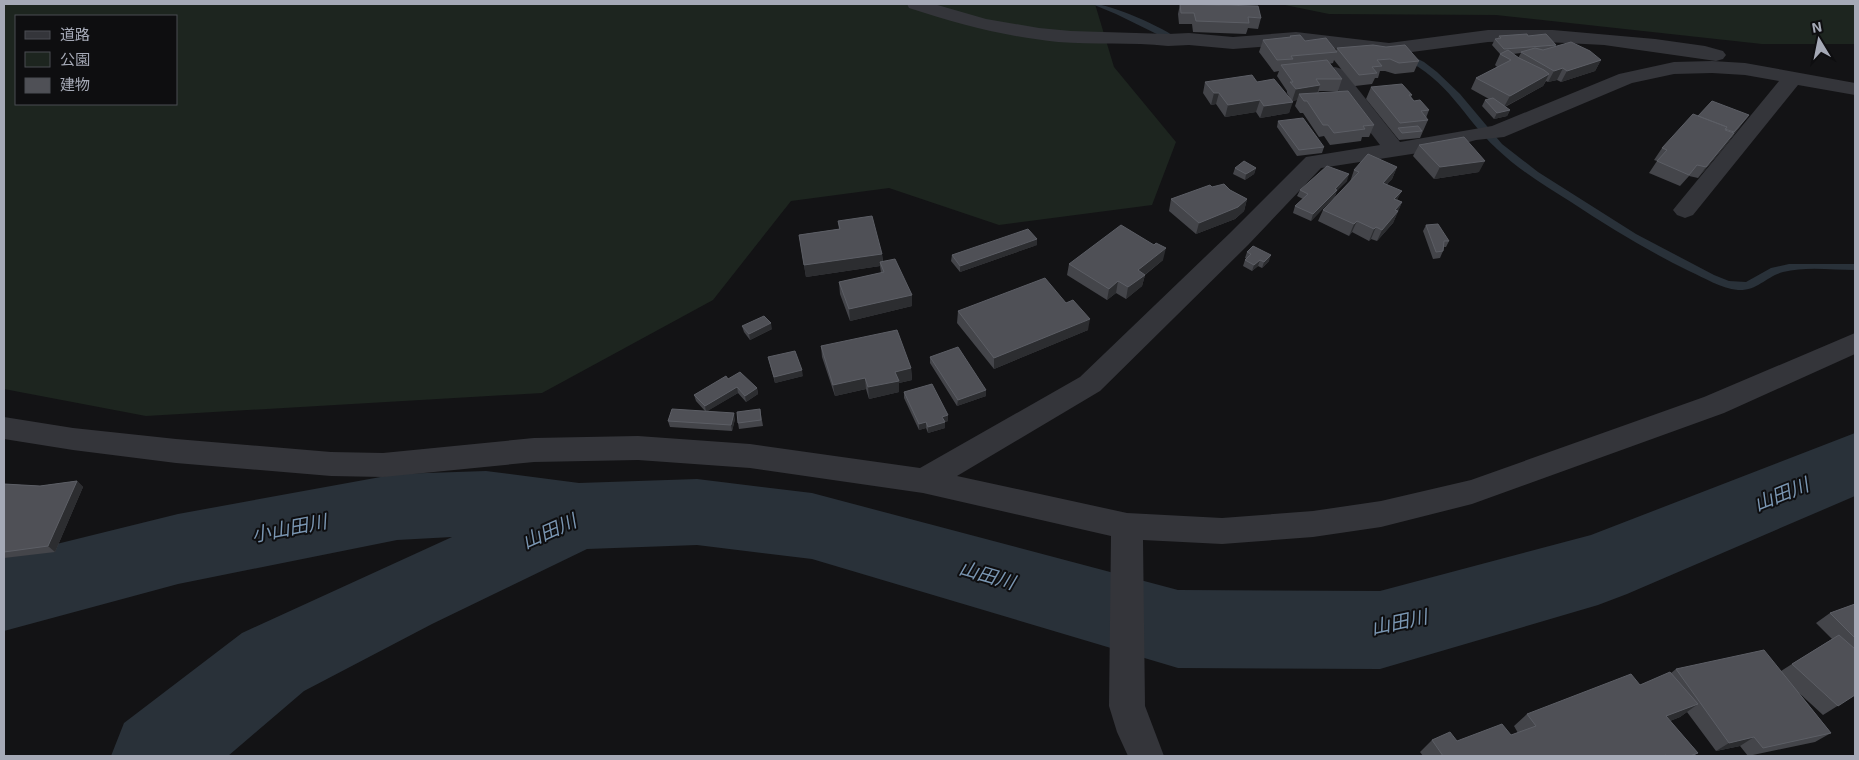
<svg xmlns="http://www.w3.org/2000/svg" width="1859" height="760" font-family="'Exo 2','Noto Sans JP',sans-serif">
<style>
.green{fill:#1d251f;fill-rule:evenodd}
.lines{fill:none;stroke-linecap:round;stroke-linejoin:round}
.stream{fill:#293139;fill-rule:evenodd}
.river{fill:#293139;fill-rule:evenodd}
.minor{fill:#34353a;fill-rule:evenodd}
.wall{fill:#44454a;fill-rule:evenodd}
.shaded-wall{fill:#2c2d30}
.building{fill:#4f5056;stroke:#5c5e65}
.labels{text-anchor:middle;stroke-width:4;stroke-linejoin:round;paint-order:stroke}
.water-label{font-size:19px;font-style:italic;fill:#7a96b2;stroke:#0e0e10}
</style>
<rect width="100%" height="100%" fill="#131315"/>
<path class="green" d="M4,4H1095L1114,67L1176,142L1152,205L999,225L889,188L791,201L713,300L542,393L146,416L4,389ZM16,16H176V104H16Z
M1280,4H1855V44H1762L1496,15L1329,14Z"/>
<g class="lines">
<path class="stream" d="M1092,4C1109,3 1165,28 1178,39L1171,41L1116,14Z
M1402,54H1408L1424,62L1437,72L1460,94L1502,144L1538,172L1636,234L1714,275L1729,281L1746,282L1771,268L1789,264H1855V270C1832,270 1807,266 1783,272C1767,276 1757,291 1738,290C1720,288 1705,278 1689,271C1648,251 1609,227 1571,202C1545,186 1519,170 1497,149C1461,115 1450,81 1402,58Z"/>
<path class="river" d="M1855,433V496L1627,594L1598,605L1380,669L1178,668L812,559L697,545L587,549L432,624L304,691L228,756H111L124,723L242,633L452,537L397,540L178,584L4,631V557L178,514L397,474L486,471L579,483L697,479L812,493L1178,590L1380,591L1591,535Z"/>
<path class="minor" d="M907,4H934L986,19L1039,28L1071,31L1168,34L1189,33L1233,37L1296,32L1389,43L1488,30H1553L1655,39L1705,46L1723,51L1726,55L1723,59L1716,61L1604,45L1527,41L1488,42L1389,55L1296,44L1233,49L1189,45L1168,46C1131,42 1094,45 1058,42C1007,37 958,24 909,8Z
M1712,61L1745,63L1855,83V95L1798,85L1693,215L1685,218L1677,215L1673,210L1677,205L1779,81L1745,75L1712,73L1674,74L1632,83L1504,137L1476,140L1444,149L1321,168L1248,245L1100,391L957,476L1127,513L1222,518L1313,511L1381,501L1471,480L1704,397L1855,333V354L1724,413L1472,504L1381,527L1313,537L1222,544L1143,540L1145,706L1164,756H1128L1117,732L1109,706L1111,536L923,493L750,468L638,460L534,462L383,477L331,476L176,463L73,450L4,439V417L73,428L176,439L331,452L383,453L534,438L638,436L750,444L920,468L1080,377L1230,233L1306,157L1380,145L1325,73L1328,69L1335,67L1342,69L1400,142L1492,126L1619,74L1674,62Z"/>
</g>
<path class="wall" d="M1180,4L1261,18L1258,29L1248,28L1246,34L1193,32L1192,24H1179L1178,14Z
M1290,36L1336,51L1337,48L1419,61L1414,72L1395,74L1385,71H1380L1378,78H1375L1372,84L1355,86L1334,60L1333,63L1329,64L1342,79L1338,91H1319L1318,93L1374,125L1369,137H1362L1361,141L1330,145L1324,136L1319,137L1303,113H1300L1295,106L1297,100L1292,101L1289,113L1260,118L1256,112L1225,117L1216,104L1211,105L1203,93L1205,82H1257L1290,98L1287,93V91L1277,76L1279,71L1274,72L1259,52L1263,40L1289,38Z
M1499,36H1528L1556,45L1555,47L1601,60L1595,71L1561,82L1557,80L1548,82L1546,81L1543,86L1505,107L1510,110L1507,116L1494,119L1482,106L1485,100L1489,99L1471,89L1476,78L1497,67L1495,65L1500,54L1492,45L1495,39H1497ZM1521,53L1518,58L1513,54Z
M1371,87L1412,95L1411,97L1414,101L1429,110L1426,118L1428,120L1420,138L1399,140L1366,99Z
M1749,115L1726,145L1698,178L1689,176L1680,186L1649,173L1657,161L1654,160L1662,148L1698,116Z
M1278,121L1324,147L1322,153L1297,156L1277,127Z
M1419,145L1479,172L1434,179L1413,156Z
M1397,167L1392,179L1387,184L1398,200L1402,202L1393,223L1377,241L1371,239L1369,241L1352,232L1349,236L1318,221L1323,210L1350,182L1354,170Z
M1235,168H1256L1254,174L1245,180L1233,174Z
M1347,181L1337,190L1335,196L1311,221L1293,213L1295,206L1303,199L1297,196L1300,190Z
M1212,187L1230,190L1247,199L1244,211L1235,219L1196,234L1169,211L1171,199Z
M838,221L882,254L883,262L912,306L850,321L840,294L839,282L881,273L880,266L806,277L799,235L839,229Z
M1426,225L1449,241L1446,247H1444L1443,251L1440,258L1433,259L1423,231Z
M1037,245L960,272L951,261L952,255Z
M1247,252L1269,261L1262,268L1258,266L1252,271L1243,266L1245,260L1246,258H1245Z
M1163,260L1145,275L1142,286L1126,299L1116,293L1107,300L1067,275L1069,264Z
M958,311L1088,330L994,369L957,323Z
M742,326L772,329L750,340L744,332Z
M821,346L911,368L912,380L899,383V392L869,399L866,389L835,396L822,357Z
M768,357L803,376L775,383Z
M930,357L986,396L957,406L930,363Z
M728,379L757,388L758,394L746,402L738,393L707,411L735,419L732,431L670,427L668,421L705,411L696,401L694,395Z
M904,392L948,421L945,422V428L928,433L926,428L919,430L904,398Z
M760,409L763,426L739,429L738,423Z
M77,481L83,487L55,552L4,558V484L40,486Z
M1855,604V695L1823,715L1798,692L1831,733L1815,742L1748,756L1740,746L1716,751L1687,712L1680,717L1670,721L1698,753L1693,756H1423L1420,752L1432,740L1457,741L1511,735L1518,733L1514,726L1527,714L1640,685L1671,673L1676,669L1781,671L1792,664L1832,639L1816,623L1830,613Z"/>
<path class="shaded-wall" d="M1601,60L1595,71L1561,82L1567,71Z
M1563,68L1557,80L1548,82L1554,71Z
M1549,74L1543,86L1504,107L1510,96Z
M1320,85L1316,97L1299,94L1297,100L1292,101L1296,89Z
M1214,93H1219L1216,104L1211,105Z
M1260,100L1256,112L1225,117L1228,105Z
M1293,102L1289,113L1260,118L1264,106Z
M1510,110L1507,116L1494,119L1497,113Z
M1749,115L1726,145L1698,178L1706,167Z
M1485,161L1479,172L1434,179L1440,167Z
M1397,167L1392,179L1378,194L1383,183Z
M1256,168L1254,174L1245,180L1246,174Z
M1349,174L1347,181L1335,193L1337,190L1335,196L1311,221L1313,214L1335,189Z
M1402,191L1396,202L1394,199Z
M1247,199L1244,211L1235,219L1196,234L1199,223Z
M1402,202L1393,223L1377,241L1382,230L1395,210Z
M1357,221L1352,232L1349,236L1354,224Z
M1376,227L1371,239L1369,241L1374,229Z
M1037,239V245L960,272V266Z
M1166,248L1163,260L1143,276L1145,275L1142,286L1126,299L1128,287L1138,270Z
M882,254L883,266L880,262V266L806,277L804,265Z
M1271,255L1269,261L1262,268L1264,262Z
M1260,260L1258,266L1252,271L1254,265Z
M1118,281L1116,293L1107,300L1109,289Z
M912,295V306L850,321L849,309Z
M1090,319L1088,330L994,369V358Z
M771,323L772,329L750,340L749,334Z
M911,368L912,380L899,383V392L869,399L868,387L895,372Z
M802,370L803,376L775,383L774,377Z
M865,378L866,389L835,396L833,385Z
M737,387L738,393L706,412L705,406Z
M757,388L758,394L746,402L745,396Z
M986,390V396L957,406L958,400Z
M734,413L735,419L732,431L731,425Z
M948,415V421L942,423V417Z
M926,422V428L919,430V424Z
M945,422V428L928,433V427Z
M77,481L83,487L55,552L48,546Z
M1698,704L1680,717L1649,729L1666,716Z
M1754,737L1740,746L1716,751L1729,743Z"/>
<path class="building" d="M1180,4L1258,6L1261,18L1248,17L1249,23L1196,21L1194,13H1181Z
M1527,34L1528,36L1546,34L1556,45L1504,49L1495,39L1501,38L1499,36Z
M1300,35L1305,41L1326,38L1337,52L1291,56L1293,59L1277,60L1263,40L1291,37L1290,36Z
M1571,42L1590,51L1601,60L1567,71L1563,68L1554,71L1521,52L1535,48L1543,50Z
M1373,45L1386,47L1405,45L1419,61L1399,63L1390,59L1377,60L1382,66L1372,67L1377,73L1359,75L1337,48Z
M1508,50L1519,58L1544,70L1549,74L1510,96L1476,78L1511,60L1500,54Z
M1327,60L1342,79H1316L1320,85L1296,89L1290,82H1293L1281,65Z
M1252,75L1257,82L1274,79L1293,102L1264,106L1260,100L1228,105L1219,93H1214L1205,82Z
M1402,84L1412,95H1409L1414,101L1420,100L1429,110L1421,111L1428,120L1400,123L1371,87Z
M1348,91L1374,125L1363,126L1365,129L1334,133L1328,125H1323L1307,101H1304L1299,94Z
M1493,98L1510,110L1497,113L1485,100Z
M1712,101L1749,115L1734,132L1725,129L1727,127L1698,116Z
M1693,114L1727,127L1725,130L1734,133L1706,167L1697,165L1689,175L1657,161L1667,150L1662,148Z
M1303,118L1324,147L1299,150L1278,121Z
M1418,126L1422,131L1402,133L1398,128Z
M1464,137L1485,161L1440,167L1419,145Z
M1368,154L1397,167L1383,183L1402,191L1394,199L1402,202L1395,210L1398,211L1382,230L1376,227L1374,229L1357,221L1354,224L1323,210L1359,172L1354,170Z
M1244,161L1256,168L1246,174L1235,168Z
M1327,166L1349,174L1335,189L1337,190L1313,214L1295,206L1308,194L1300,190Z
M1224,184L1230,190L1247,199L1238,207L1199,223L1171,199L1210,185L1212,187Z
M872,216L882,254L804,265L799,235L840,229L838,221Z
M1438,224L1449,241H1444L1443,251L1436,252L1426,225Z
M1121,225L1154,245L1156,243L1166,248L1138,270L1145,275L1128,287L1118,281L1109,289L1069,264Z
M1028,229L1037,239L960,266L952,255Z
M1253,246L1271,255L1264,262L1260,260L1254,265L1245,260L1251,254L1247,252Z
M895,259L912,295L849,309L839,282L884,272L880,262Z
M1045,278L1066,303L1073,300L1090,319L994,358L958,311Z
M764,316L771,323L749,334L742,326Z
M897,330L911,368L895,372L899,381L868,387L865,378L833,385L821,346Z
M958,347L986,390L958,400L930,357Z
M795,351L802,370L774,377L768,357Z
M740,372L757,388L745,396L737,387L705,406L694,395L726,376L728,379Z
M932,384L948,415L942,417L945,422L928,427L926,422L919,424L904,392Z
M672,409L734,413L731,425L668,421Z
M760,409L761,420L738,423L737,412Z
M77,481L48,546L4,552V484L40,486Z
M1855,604V638L1830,613Z
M1839,635L1855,649V695L1838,706L1792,664Z
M1764,650L1831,733L1763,748L1754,737L1729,743L1676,669Z
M1670,672L1698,704L1666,716L1698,753L1690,756H1667L1666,755L1664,756H1443L1432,740L1450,732L1457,741L1502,724L1511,735L1536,726L1527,714L1631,674L1640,685Z"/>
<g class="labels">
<g class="water-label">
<text transform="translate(1781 494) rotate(-22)" y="7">山田川</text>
<text transform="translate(289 528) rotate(-11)" y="7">小山田川</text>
<text transform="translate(549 531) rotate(-24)" y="7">山田川</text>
<text transform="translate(987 575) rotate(16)" y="7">山田川</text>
<text transform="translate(1399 622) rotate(-12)" y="7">山田川</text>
</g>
</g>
<rect width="1859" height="760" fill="none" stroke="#a5a9b6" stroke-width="10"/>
<rect x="15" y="15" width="162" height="90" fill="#0e0e10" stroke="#4a4c52"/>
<rect x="25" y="31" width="25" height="8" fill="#34353a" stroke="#4a4c52"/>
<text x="60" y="40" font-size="15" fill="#a5a9b6">道路</text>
<rect x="25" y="52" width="25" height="15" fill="#1d251f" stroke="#4a4c52"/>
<text x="60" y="65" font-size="15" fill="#a5a9b6">公園</text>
<rect x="25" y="78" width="25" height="15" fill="#4f5056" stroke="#4a4c52"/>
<text x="60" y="90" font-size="15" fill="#a5a9b6">建物</text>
<g transform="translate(1819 40) rotate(350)" stroke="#0e0e10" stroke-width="4" paint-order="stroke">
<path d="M0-4L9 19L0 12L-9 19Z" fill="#a5a9b6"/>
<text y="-8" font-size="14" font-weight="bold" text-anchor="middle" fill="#a5a9b6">N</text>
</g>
</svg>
